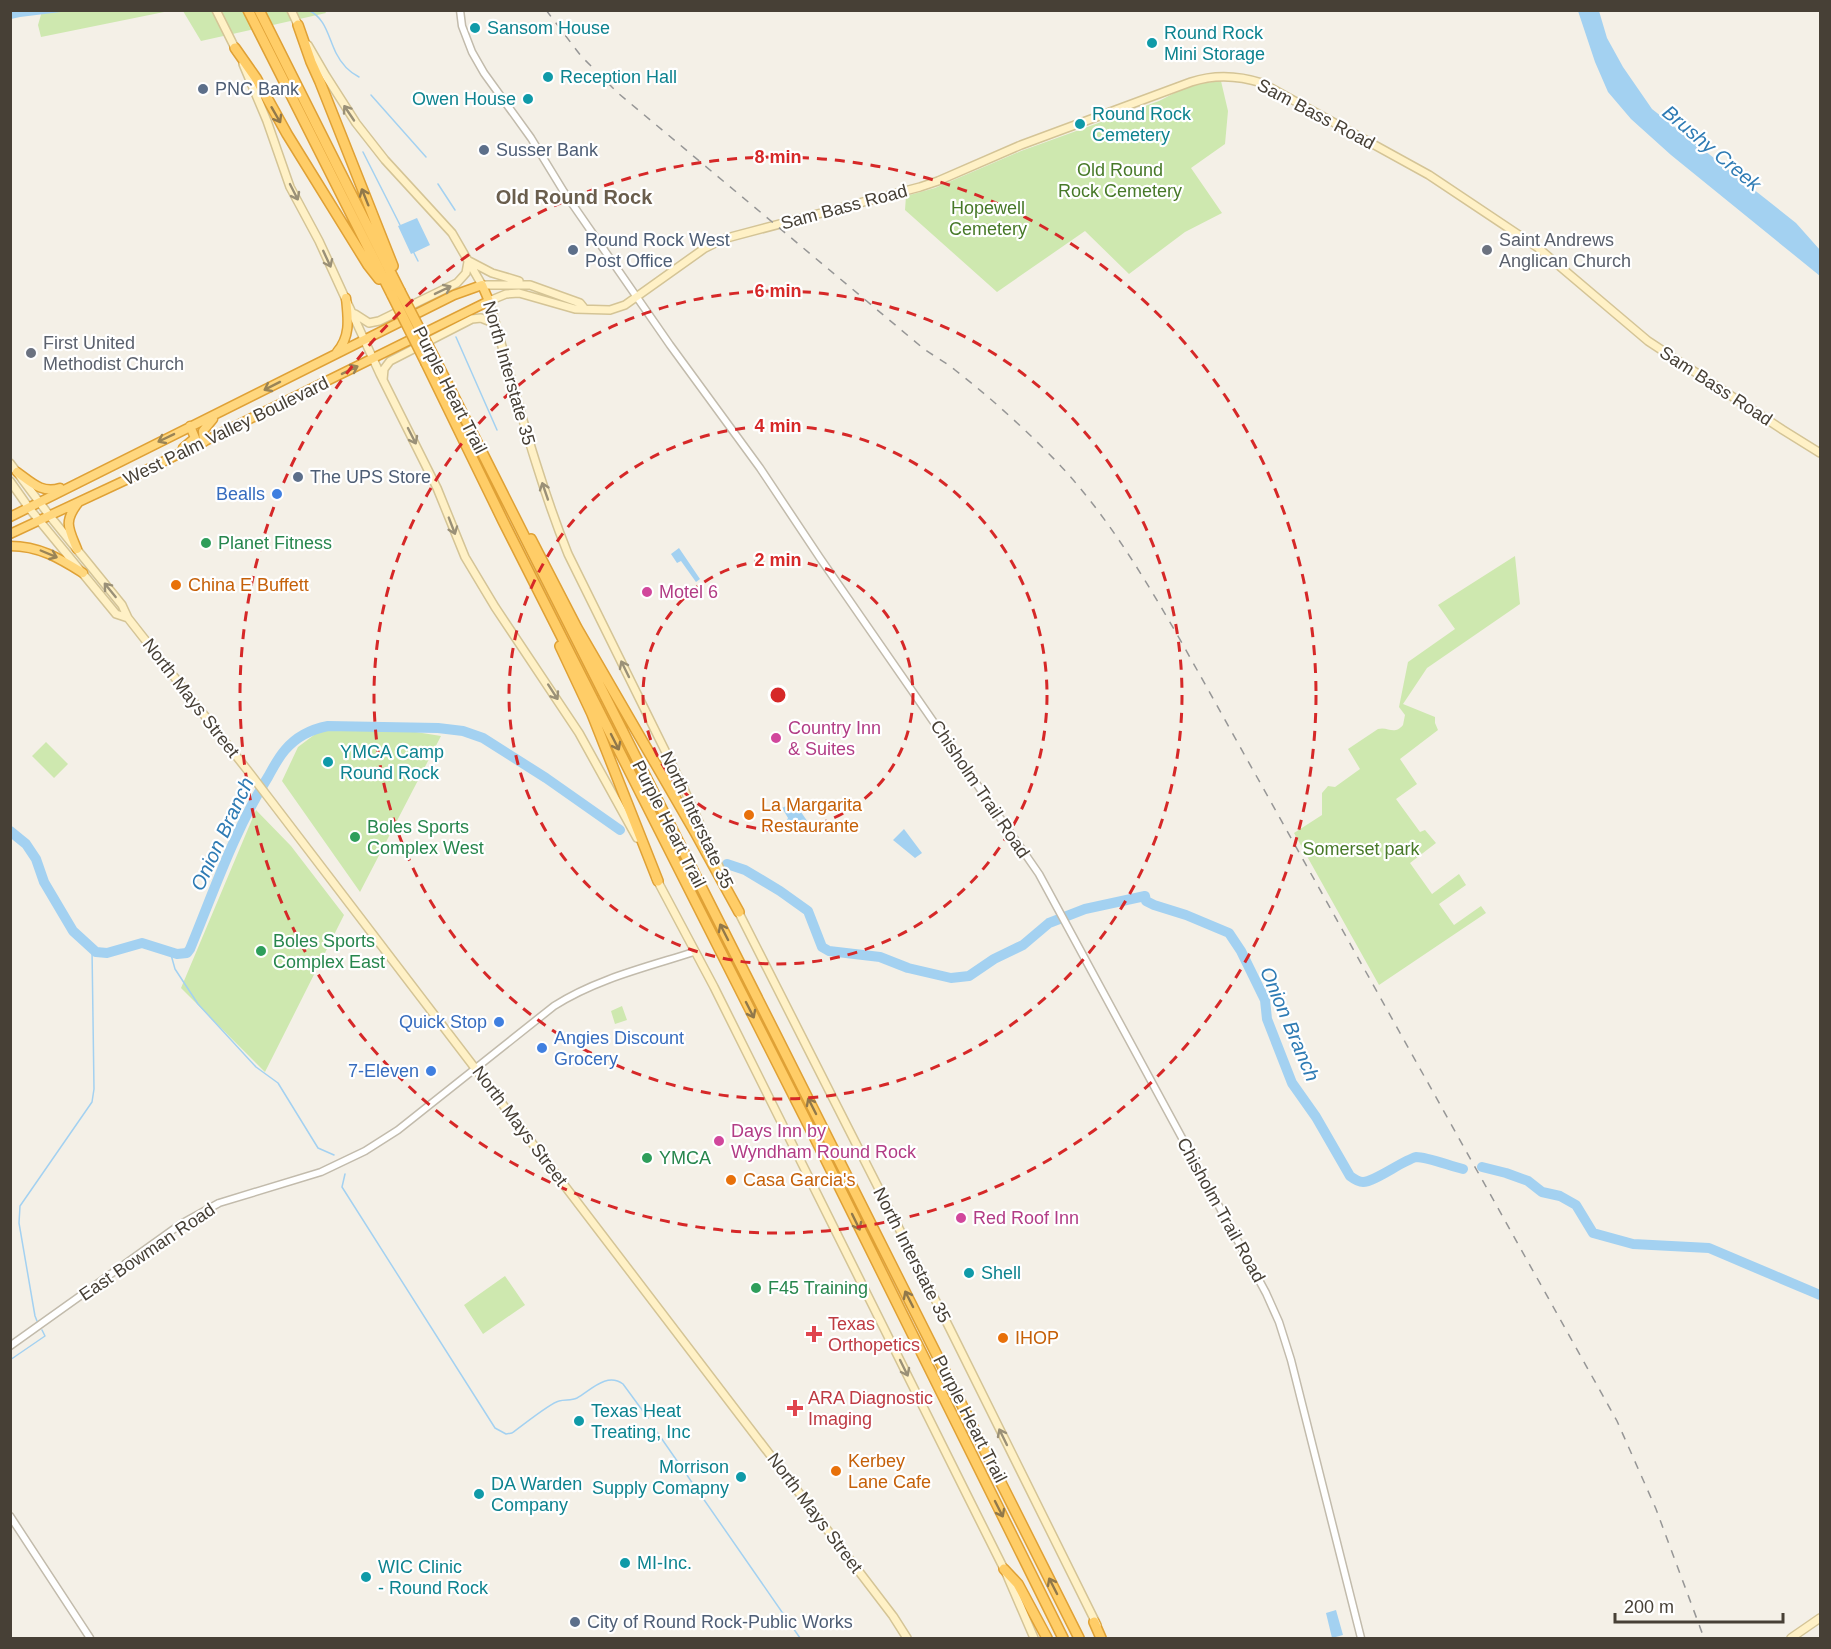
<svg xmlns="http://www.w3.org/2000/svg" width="1831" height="1649" font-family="Arial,sans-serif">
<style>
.green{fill:#cee8af}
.water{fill:#a3d1f1}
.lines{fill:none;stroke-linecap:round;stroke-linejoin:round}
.stream{stroke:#a3d1f1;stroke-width:1.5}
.river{stroke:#a3d1f1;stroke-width:10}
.tertiary-casing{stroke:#c2bbac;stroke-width:9}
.secondary-casing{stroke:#d4c496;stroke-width:10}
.trunk-casing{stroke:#dfa136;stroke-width:11}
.motorway-casing{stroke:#dfa136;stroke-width:12}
.tertiary{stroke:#fff;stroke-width:6}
.secondary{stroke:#fff1c6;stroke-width:7}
.trunk{stroke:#ffd77e;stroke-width:8}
.motorway{stroke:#ffcd67;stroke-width:9}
.rail{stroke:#969696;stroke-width:1.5;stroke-dasharray:8 8;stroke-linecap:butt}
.motorway-bridge-casing{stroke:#dfa136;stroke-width:12;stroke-linecap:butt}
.motorway-bridge{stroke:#ffcd67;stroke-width:9}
.oneway{stroke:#9a9077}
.oneway2{stroke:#91784a}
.oneway3{stroke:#9a8456}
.ring{fill:none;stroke:#d62828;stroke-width:3;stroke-dasharray:10 8}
.culture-dot{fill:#0f9aa8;stroke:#fff;stroke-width:2}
.service-dot{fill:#5c6f8a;stroke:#fff;stroke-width:2}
.worship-dot{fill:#6b7280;stroke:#fff;stroke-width:2}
.shop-dot{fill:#3f7fe0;stroke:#fff;stroke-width:2}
.leisure-dot{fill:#2e9e5b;stroke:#fff;stroke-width:2}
.food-dot{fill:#e8710a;stroke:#fff;stroke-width:2}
.hotel-dot{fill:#d1479c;stroke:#fff;stroke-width:2}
.health-dot{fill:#e0444e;stroke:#fff;stroke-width:2}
.labels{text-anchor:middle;stroke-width:4.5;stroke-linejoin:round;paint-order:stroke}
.culture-label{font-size:18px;fill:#0d838f;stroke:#fff;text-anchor:start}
.service-label{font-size:18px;fill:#4e5e75;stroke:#fff;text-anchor:start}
.street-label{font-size:18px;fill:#474036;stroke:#fff}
.park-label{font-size:18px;fill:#477928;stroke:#fff}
.worship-label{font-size:18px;fill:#5b616d;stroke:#fff;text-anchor:start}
.shop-label{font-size:18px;fill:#366cbe;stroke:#fff;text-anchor:end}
.leisure-label{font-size:18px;fill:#27864d;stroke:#fff;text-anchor:start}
.food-label{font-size:18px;fill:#c56008;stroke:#fff;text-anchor:start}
.hotel-label{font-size:18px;fill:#b23c85;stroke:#fff;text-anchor:start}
.health-label{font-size:18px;fill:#be3a42;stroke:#fff;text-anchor:start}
.water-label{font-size:20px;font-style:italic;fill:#2e7bb4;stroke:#fff}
.neighbourhood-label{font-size:20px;font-weight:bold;fill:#6a5e4d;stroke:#fff}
.centre{fill:#d62828;stroke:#fff;stroke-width:3}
.ring-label{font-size:18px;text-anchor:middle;font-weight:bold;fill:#d62828;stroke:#fff;stroke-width:4.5;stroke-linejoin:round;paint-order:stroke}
</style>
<rect width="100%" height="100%" fill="#f4f0e7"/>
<path class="green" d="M324,10L326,13L201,41L183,11Z
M42,11H169L41,37L38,25Z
M1221,81L1228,111L1225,144L1191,168L1222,213L1185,232L1129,274L1085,231L997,292L905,210L906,196L935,188L1021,151L1159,101L1190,85Z
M1515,556L1520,604L1427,668L1403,704L1435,717V723L1438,730L1400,759L1417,784L1396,799L1420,832L1425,830L1436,843L1410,863L1432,894L1459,874L1466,885L1439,904L1454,925L1481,906L1486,913L1379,985L1294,833L1322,815V793L1328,786L1335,787L1360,769L1348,749L1378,729C1388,726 1394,736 1403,725L1405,715L1399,707L1408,662L1455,629L1438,605Z
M347,726L397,729L441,736L360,892L282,781L298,747L322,729Z
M46,742L68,764L54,778L32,756Z
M256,810L291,846L344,915L265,1072L181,988Z
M622,1006L627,1020L615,1024L611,1011Z
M505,1276L525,1305L483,1334L464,1305Z"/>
<path class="water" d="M11,10H69V11L20,17L11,19Z
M1578,11H1599L1607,38L1623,67L1652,109L1796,223L1820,250V276L1671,155L1631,119L1608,92L1595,62Z
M417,218L430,245L411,254L398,226Z
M679,548L700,579L696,582L681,561L677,563L671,554Z
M794,802L810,825L787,829L785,824L788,818L782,808Z
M904,829L922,853L915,858L893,840Z
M1336,1610L1343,1635L1332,1638L1326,1613Z"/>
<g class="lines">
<path class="stream" d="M308,10C326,18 328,37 336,53C341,63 349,72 359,77
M371,95L426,157
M363,152L400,225
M438,184L455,210
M413,251L418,261
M456,337L497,430
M170,951L175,969L198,1004L256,1067L278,1083L318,1148L334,1155
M345,1174L342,1187L495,1428L506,1434L512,1433C522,1426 550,1403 559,1401C565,1399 571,1401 577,1398C591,1390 607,1372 623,1384L648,1418
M37,1321L35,1316L19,1223L20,1206L92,1102L94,1089L92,949
M10,1360L45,1336L42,1330
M657,1432L800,1638"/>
<path class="river" d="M10,831L26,844L36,859L44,882L73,931L96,952L107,953L142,943L177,954L187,953L190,949C214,891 234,831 268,777C273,768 278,758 285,750C296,737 312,729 328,726L438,728L463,731L483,738L546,778L620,830
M727,864L745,870L780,891L808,911L822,947L829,951L880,957L908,968L951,978L969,976L994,959L1023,945L1049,923L1085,909L1145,896L1146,901L1154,905L1186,915L1229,933L1241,951L1265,1000L1267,1019L1292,1083L1316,1117L1350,1176C1354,1179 1358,1182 1363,1182C1374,1182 1402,1161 1416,1157C1428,1157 1450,1166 1463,1169
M1482,1167L1506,1173L1528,1181L1542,1192L1560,1196L1576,1205L1593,1233L1633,1244L1709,1248L1820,1295"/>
<defs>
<path id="tertiary" d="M460,10L462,26L472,52L484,73L531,138L564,192L670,345L760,468L820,558L1039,874L1266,1293L1279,1322L1291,1360L1361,1638
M10,1346L181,1224L219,1203L321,1172L365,1151L398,1130L554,1006C596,979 647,967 694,952
M10,1516L90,1638"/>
<path id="secondary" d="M216,10L237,52
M291,10L299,27
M308,45L326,76L356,123L385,160L452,233L482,285H530L580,303L584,308
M243,64L267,121L290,187L319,241L380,374L437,488L465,557L495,607L579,733L637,838
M469,261L492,273L519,281
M355,314L369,323L379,321L457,283L466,273L468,262
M383,380L384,369L390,361L472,319L481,318L496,324
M10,463L49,515L122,605L128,618L252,776L893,1616L907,1638
M10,481L29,508L116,614L128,618
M721,871L684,789L568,554C535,472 514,386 489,301L506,294L519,293L575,309L610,310L625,305L705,248L723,239L920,187L938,181L1021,145L1191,82C1215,74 1237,75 1262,83L1429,175L1537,247L1648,341L1783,430L1820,453
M656,878L714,987L970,1501L1006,1573L1034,1638
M737,909L949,1327L1097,1625
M1791,1638L1820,1618"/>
<path id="trunk" d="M337,352C351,336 348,318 346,298
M204,442L203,431L213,419
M183,448L195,438L190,426
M17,472C31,482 42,494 60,488
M10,517L454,295L482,285L489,301L130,478L10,534
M10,546C39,546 59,558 83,573
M77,549C69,529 63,522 78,503"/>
<path id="motorway" d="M248,10L392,295
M259,10L400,291
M298,25L311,62L320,82L393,266
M235,48L256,78L287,134L368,265L379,279
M435,359L774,1031L1079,1638
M426,363L503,521L822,1152L1063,1638
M531,539L577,628L695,832L739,912
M560,646L592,714L658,881
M1004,1569L1018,1584L1047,1638
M1094,1622L1101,1638"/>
</defs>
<use href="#tertiary" class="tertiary-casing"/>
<use href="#secondary" class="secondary-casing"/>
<use href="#trunk" class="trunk-casing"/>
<use href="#motorway" class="motorway-casing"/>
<use href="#tertiary" class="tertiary"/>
<use href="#secondary" class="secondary"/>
<use href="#trunk" class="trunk"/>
<use href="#motorway" class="motorway"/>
<path class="rail" d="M546,10L581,56L618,93L924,349C934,356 945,362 955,370C991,398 1025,429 1057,462C1108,516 1145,579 1182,643L1617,1421L1656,1509L1704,1638"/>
<defs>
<path id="motorway-bridge" d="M400,291L435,359
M392,295L426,363"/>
</defs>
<use href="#motorway-bridge" class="motorway-bridge-casing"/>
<use href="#motorway-bridge" class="motorway-bridge"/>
</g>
<defs><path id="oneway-shaft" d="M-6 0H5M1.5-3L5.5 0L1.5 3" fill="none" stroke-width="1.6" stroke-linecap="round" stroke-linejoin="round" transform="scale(1.5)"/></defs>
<g class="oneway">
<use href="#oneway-shaft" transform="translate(349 113) rotate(-124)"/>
<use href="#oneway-shaft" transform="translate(294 192) rotate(63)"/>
<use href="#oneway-shaft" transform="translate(327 259) rotate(65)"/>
<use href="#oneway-shaft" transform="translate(443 290) rotate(-26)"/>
<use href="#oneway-shaft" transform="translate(412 436) rotate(63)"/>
<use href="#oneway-shaft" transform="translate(545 491) rotate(-109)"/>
<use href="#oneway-shaft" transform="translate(452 526) rotate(69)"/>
<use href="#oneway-shaft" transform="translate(110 590) rotate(-129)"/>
<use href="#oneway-shaft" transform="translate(625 669) rotate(-116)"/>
<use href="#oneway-shaft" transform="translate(553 692) rotate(57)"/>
<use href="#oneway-shaft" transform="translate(904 1368) rotate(64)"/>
<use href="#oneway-shaft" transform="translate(1003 1437) rotate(-116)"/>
</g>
<g class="oneway2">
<use href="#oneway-shaft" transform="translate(276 115) rotate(60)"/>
<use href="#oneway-shaft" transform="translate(365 197) rotate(-112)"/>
<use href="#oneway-shaft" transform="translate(615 742) rotate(63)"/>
<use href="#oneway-shaft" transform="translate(724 932) rotate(-117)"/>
<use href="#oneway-shaft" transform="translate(750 1010) rotate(63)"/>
<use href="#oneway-shaft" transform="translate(812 1106) rotate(-117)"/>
<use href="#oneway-shaft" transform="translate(856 1222) rotate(64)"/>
<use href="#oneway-shaft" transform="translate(909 1299) rotate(-117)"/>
<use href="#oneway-shaft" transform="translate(999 1509) rotate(63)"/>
<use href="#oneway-shaft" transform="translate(1053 1586) rotate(-117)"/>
</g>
<g class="oneway3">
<use href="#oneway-shaft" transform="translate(350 370) rotate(-26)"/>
<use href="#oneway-shaft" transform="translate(272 386) rotate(153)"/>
<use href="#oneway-shaft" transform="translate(166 438) rotate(154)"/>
<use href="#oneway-shaft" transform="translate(49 554) rotate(23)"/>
</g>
<g class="ring">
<circle cx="778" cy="695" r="135"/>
<circle cx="778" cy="695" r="269"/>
<circle cx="778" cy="695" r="404"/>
<circle cx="778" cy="695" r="538"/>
</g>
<g class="culture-dot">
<circle cx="475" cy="28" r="6"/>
<circle cx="1152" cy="43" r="6"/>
<circle cx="548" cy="77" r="6"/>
<circle cx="528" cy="99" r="6"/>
<circle cx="1080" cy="124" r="6"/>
<circle cx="328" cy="762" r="6"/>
<circle cx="969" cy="1273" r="6"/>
<circle cx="579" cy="1421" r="6"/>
<circle cx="741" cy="1477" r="6"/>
<circle cx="479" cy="1494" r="6"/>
<circle cx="625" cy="1563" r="6"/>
<circle cx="366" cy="1577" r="6"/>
</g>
<g class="service-dot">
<circle cx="203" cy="89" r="6"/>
<circle cx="484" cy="150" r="6"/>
<circle cx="573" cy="250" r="6"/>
<circle cx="298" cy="477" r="6"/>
<circle cx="575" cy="1622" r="6"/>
</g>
<g class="worship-dot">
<circle cx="1487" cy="250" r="6"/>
<circle cx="31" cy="353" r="6"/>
</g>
<g class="shop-dot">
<circle cx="277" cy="494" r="6"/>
<circle cx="499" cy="1022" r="6"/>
<circle cx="542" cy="1048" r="6"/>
<circle cx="431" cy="1071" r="6"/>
</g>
<g class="leisure-dot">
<circle cx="206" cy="543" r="6"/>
<circle cx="355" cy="837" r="6"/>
<circle cx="261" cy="951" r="6"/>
<circle cx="647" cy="1158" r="6"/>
<circle cx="756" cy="1288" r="6"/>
</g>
<g class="food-dot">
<circle cx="176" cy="585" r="6"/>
<circle cx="749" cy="815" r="6"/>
<circle cx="731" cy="1180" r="6"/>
<circle cx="1003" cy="1338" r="6"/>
<circle cx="836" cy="1471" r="6"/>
</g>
<g class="hotel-dot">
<circle cx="647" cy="592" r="6"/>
<circle cx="776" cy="738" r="6"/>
<circle cx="719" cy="1141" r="6"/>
<circle cx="961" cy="1218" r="6"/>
</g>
<g class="health-dot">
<path d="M811 1325h6v6h6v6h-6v6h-6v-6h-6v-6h6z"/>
<path d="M792 1399h6v6h6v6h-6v6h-6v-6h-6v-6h6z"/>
</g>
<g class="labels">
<g class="culture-label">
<text x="487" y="34">Sansom House</text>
<text x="1164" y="39">Round Rock<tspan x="1164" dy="21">Mini Storage</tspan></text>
<text x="560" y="83">Reception Hall</text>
<text x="516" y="105" text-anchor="end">Owen House</text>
<text x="1092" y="120">Round Rock<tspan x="1092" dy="21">Cemetery</tspan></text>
<text x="340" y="758">YMCA Camp<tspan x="340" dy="21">Round Rock</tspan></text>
<text x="981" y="1279">Shell</text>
<text x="591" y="1417">Texas Heat<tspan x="591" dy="21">Treating, Inc</tspan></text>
<text x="729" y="1473" text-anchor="end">Morrison<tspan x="729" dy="21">Supply Comapny</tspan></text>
<text x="491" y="1490">DA Warden<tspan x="491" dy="21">Company</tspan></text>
<text x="637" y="1569">MI-Inc.</text>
<text x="378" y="1573">WIC Clinic<tspan x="378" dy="21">- Round Rock</tspan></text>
</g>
<g class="service-label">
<text x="215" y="95">PNC Bank</text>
<text x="496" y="156">Susser Bank</text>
<text x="585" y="246">Round Rock West<tspan x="585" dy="21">Post Office</tspan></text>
<text x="310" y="483">The UPS Store</text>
<text x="587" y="1628">City of Round Rock-Public Works</text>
</g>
<g class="street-label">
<text transform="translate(1316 114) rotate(28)" y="6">Sam Bass Road</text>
<text transform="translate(844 207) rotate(-15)" y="6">Sam Bass Road</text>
<text transform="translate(509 373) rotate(74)" y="6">North Interstate 35</text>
<text transform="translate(1716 386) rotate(33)" y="6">Sam Bass Road</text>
<text transform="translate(450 390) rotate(63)" y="6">Purple Heart Trail</text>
<text transform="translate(226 431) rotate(-26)" y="6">West Palm Valley Boulevard</text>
<text transform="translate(191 698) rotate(52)" y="6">North Mays Street</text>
<text transform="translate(980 789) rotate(56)" y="6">Chisholm Trail Road</text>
<text transform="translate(697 820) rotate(65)" y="6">North Interstate 35</text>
<text transform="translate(669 824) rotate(63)" y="6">Purple Heart Trail</text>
<text transform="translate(520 1126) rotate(53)" y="6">North Mays Street</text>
<text transform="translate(1221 1210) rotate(61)" y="6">Chisholm Trail Road</text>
<text transform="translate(147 1252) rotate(-34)" y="6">East Bowman Road</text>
<text transform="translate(912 1255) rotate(63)" y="6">North Interstate 35</text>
<text transform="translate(970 1419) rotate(63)" y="6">Purple Heart Trail</text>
<text transform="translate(815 1513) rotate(53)" y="6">North Mays Street</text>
</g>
<g class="park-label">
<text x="1120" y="176">Old Round<tspan x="1120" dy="21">Rock Cemetery</tspan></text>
<text x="988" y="214">Hopewell<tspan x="988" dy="21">Cemetery</tspan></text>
<text x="1361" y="855">Somerset park</text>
</g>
<g class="worship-label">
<text x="1499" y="246">Saint Andrews<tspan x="1499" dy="21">Anglican Church</tspan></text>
<text x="43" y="349">First United<tspan x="43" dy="21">Methodist Church</tspan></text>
</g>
<g class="shop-label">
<text x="265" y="500">Bealls</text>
<text x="487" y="1028">Quick Stop</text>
<text x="554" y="1044" text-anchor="start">Angies Discount<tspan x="554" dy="21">Grocery</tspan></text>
<text x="419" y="1077">7-Eleven</text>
</g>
<g class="leisure-label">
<text x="218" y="549">Planet Fitness</text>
<text x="367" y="833">Boles Sports<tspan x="367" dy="21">Complex West</tspan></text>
<text x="273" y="947">Boles Sports<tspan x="273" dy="21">Complex East</tspan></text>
<text x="659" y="1164">YMCA</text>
<text x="768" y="1294">F45 Training</text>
</g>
<g class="food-label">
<text x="188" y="591">China E Buffett</text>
<text x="761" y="811">La Margarita<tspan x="761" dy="21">Restaurante</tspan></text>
<text x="743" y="1186">Casa Garcia's</text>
<text x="1015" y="1344">IHOP</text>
<text x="848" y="1467">Kerbey<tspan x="848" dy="21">Lane Cafe</tspan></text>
</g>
<g class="hotel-label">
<text x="659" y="598">Motel 6</text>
<text x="788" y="734">Country Inn<tspan x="788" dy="21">&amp; Suites</tspan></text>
<text x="731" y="1137">Days Inn by<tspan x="731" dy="21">Wyndham Round Rock</tspan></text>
<text x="973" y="1224">Red Roof Inn</text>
</g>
<g class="health-label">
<text x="828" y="1330">Texas<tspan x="828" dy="21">Orthopetics</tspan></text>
<text x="808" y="1404">ARA Diagnostic<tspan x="808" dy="21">Imaging</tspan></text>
</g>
<g class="water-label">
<text transform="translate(1712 148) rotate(40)" y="7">Brushy Creek</text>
<text transform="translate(222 834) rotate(-65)" y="7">Onion Branch</text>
<text transform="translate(1290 1024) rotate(67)" y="7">Onion Branch</text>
</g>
<g class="neighbourhood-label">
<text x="574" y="204">Old Round Rock</text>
</g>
</g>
<circle cx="778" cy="695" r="9" class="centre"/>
<g class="ring-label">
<text x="778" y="163">8 min</text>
<text x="778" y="297">6 min</text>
<text x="778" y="432">4 min</text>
<text x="778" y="566">2 min</text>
</g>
<rect width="1831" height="1649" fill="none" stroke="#474036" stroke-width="24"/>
<path d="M1615 1613v9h168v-9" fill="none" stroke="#474036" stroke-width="3"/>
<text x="1624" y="1613" font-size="18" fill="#474036" stroke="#ffffff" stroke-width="4.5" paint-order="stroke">200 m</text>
</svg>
